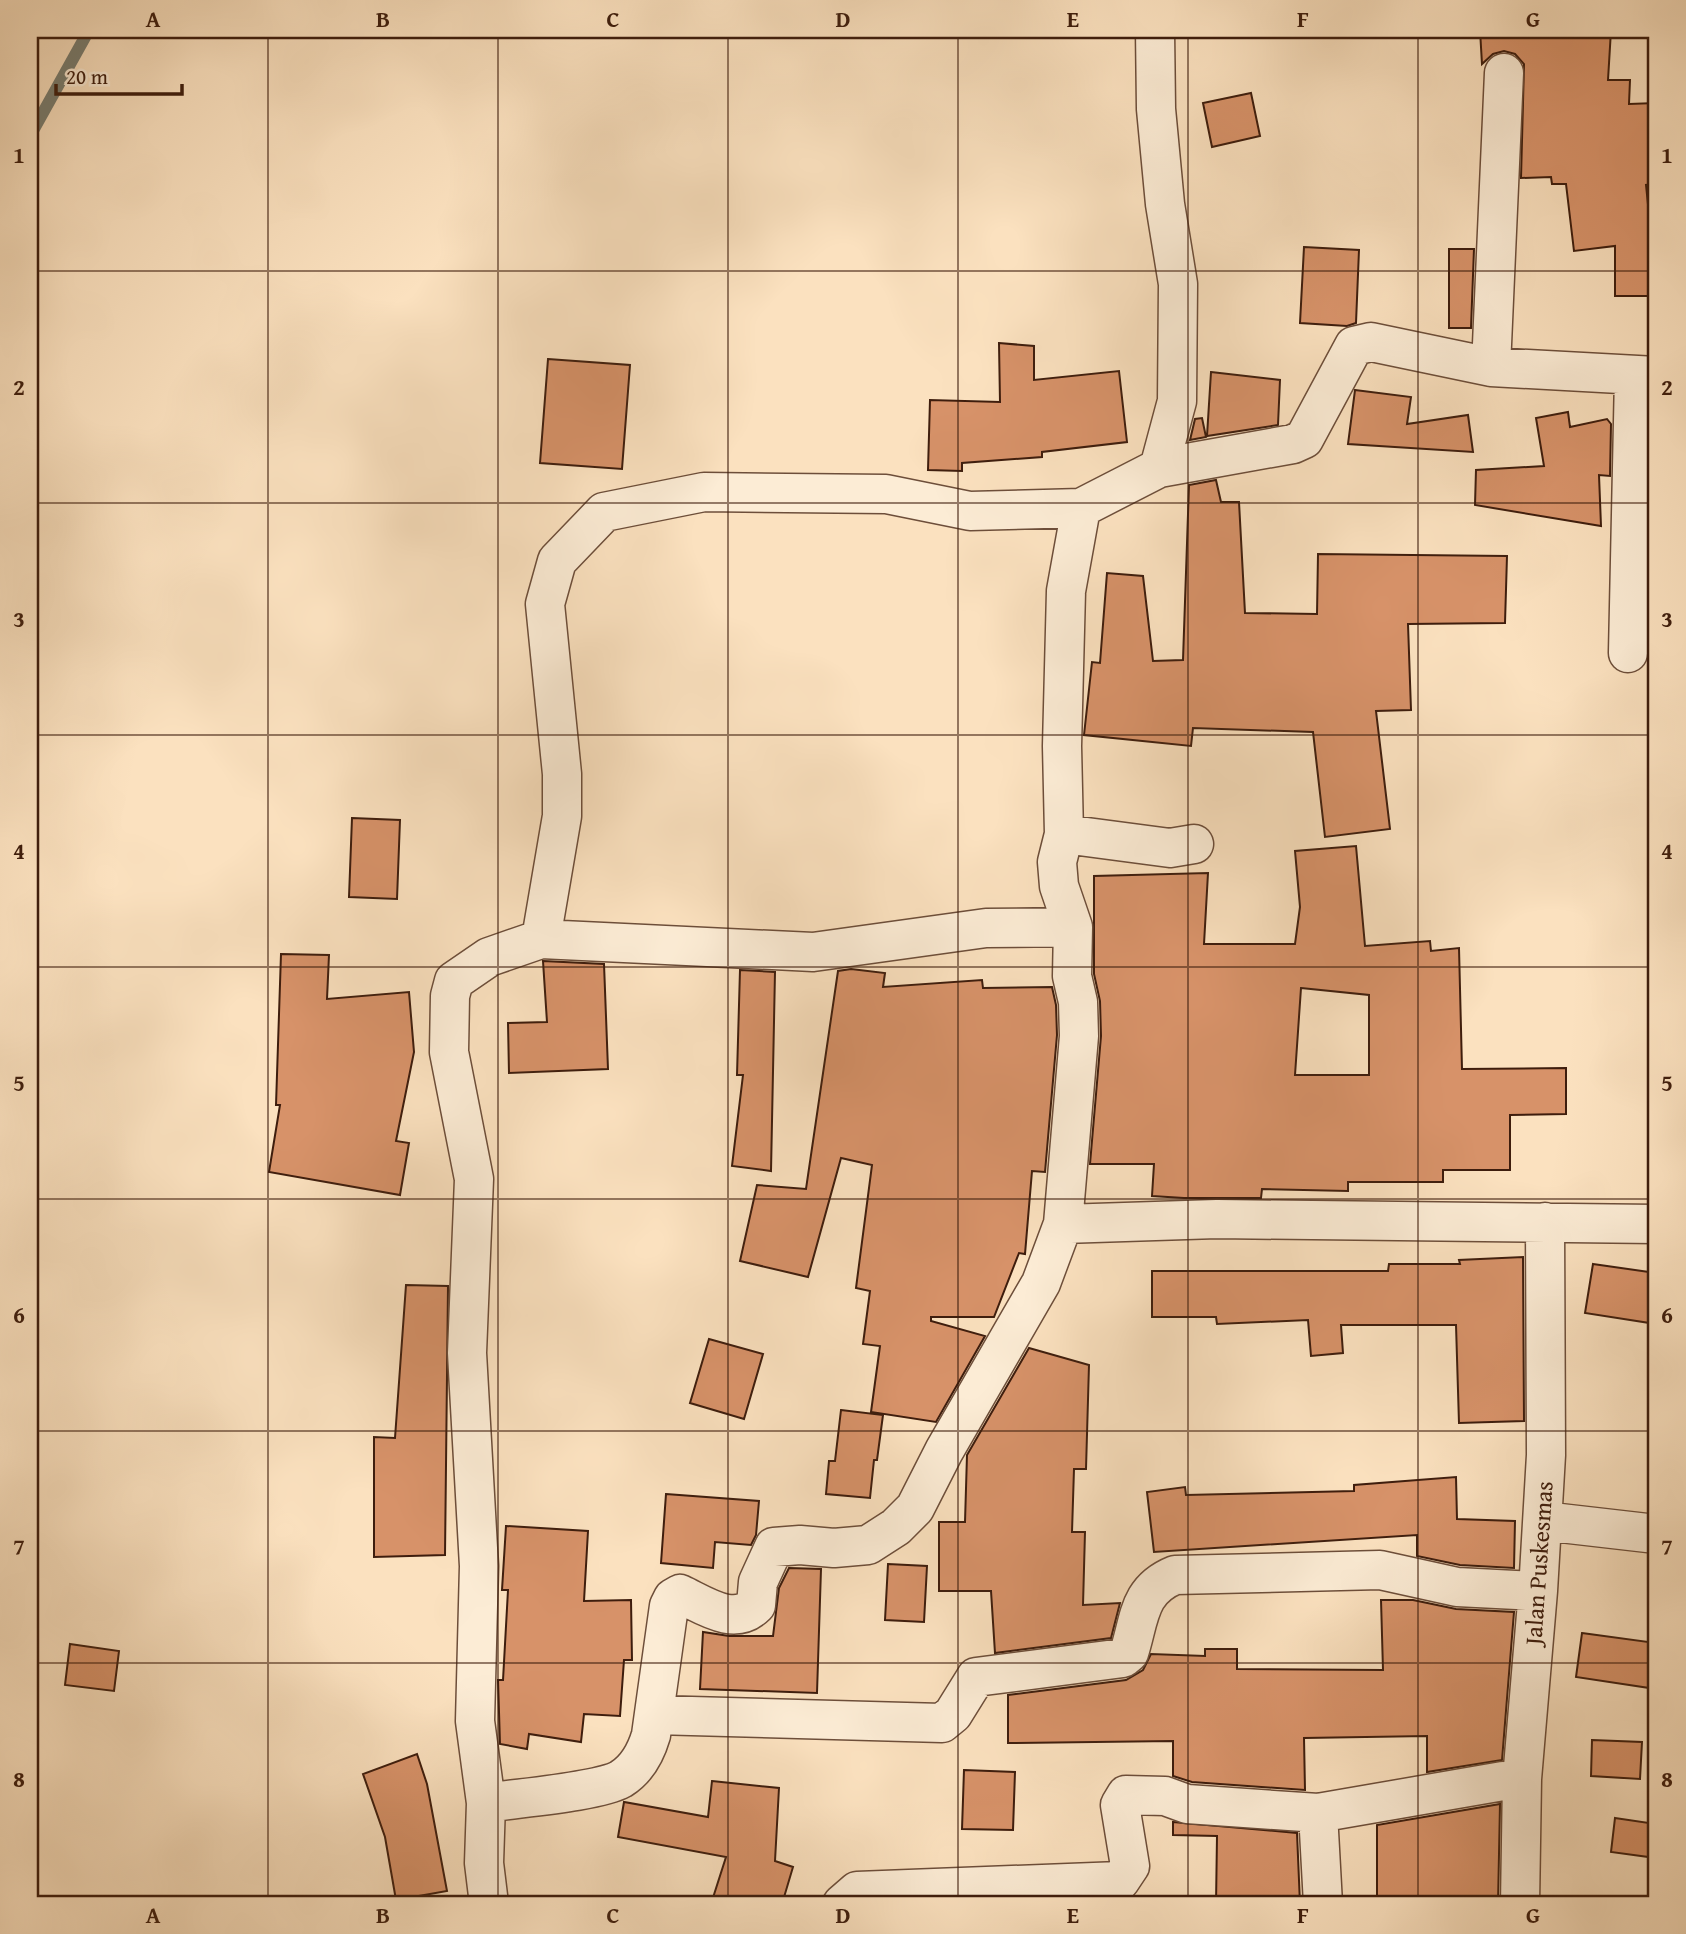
<svg xmlns="http://www.w3.org/2000/svg" width="1686" height="1934" font-family="'Gentium Book Plus',serif">
<style>
.lines{fill:none;stroke-linecap:round;stroke-linejoin:round}
.stream{stroke:#787d71;stroke-width:12}
.building{fill:#d79269;stroke:#3e1d0d;stroke-width:2;fill-rule:evenodd}
.minor-casing{stroke:#6d4e3a;stroke-width:41}
.minor{stroke:#fcecd5;stroke-width:38}
.grid{fill:none;stroke:#3e1d0d;stroke-width:2;stroke-opacity:0.55}
.labels{text-anchor:middle;stroke-width:5;stroke-linejoin:round;paint-order:stroke}
.street-label{font-size:24px;fill:#3e1d0d;stroke:#fcecd5}
.neatline{fill:none;stroke:#3e1d0d;stroke-width:2.5}
.grid-label{font-size:23px;text-anchor:middle;font-weight:bold;fill:#3e1d0d}
</style>
<rect width="100%" height="100%" fill="#fbe1bf"/>
<filter id="stains"><feTurbulence type="fractalNoise" baseFrequency=".00286" numOctaves="4"/><feColorMatrix values="0 0 0 0 .2 0 0 0 0 .09 0 0 0 0 .02 0 0 0 .5 -.17"/></filter>
<radialGradient id="worn" r=".72"><stop offset=".6" stop-color="#630" stop-opacity="0"/><stop offset="1" stop-color="#630" stop-opacity=".3"/></radialGradient>
<g class="lines">
<path class="stream" d="M30,136L89,30"/>
</g>
<path class="building" d="M1480,30H1611L1608,80H1630L1629,104L1656,103V184L1646,185L1653,253H1656V296H1615V246L1574,251L1566,184H1552L1551,177L1521,178L1524,64L1515,54L1504,51L1493,54L1482,64Z
M1251,93L1260,136L1212,147L1203,103Z
M1304,247L1359,250L1356,323L1347,326L1300,323Z
M1449,249H1474L1471,328H1449Z
M999,343L1034,346V380L1119,371L1127,442L1042,452V457L962,463V471L928,470L930,400L1000,402Z
M548,359L630,365L622,469L540,463Z
M1211,372L1280,380L1278,425L1207,436Z
M1355,390L1411,397L1407,424L1468,415L1473,452L1348,444Z
M1568,412L1570,427L1607,419L1611,424L1610,476L1599,475L1601,526L1475,505L1476,470L1544,466L1536,418Z
M1202,418L1206,437L1190,440L1195,419Z
M1216,480L1221,502H1239L1245,613L1317,614L1318,554L1507,556L1505,623L1408,624L1411,710L1376,711L1390,829L1325,837L1313,732L1193,728L1191,746L1084,735L1092,662L1100,663L1107,573L1143,576L1153,661L1183,660L1189,485Z
M352,818L400,820L397,899L349,897Z
M1356,846L1365,946L1430,941L1431,951L1459,948L1462,1069L1566,1068V1114L1510,1115V1170H1443V1182H1348V1191L1262,1189L1261,1198H1184L1152,1196L1154,1164H1090L1101,1036L1100,1001L1094,974V876L1208,873L1204,944H1295L1300,907L1295,851ZM1301,988L1369,995V1075H1295Z
M281,954L329,955L327,999L409,992L414,1052L396,1141L409,1143L400,1195L269,1172L280,1105H276Z
M543,961L604,964L608,1069L509,1073L508,1023L547,1022Z
M851,969L885,973L883,987L982,980L983,988L1052,987L1056,1005L1057,1035L1045,1172L1032,1171L1025,1254L1019,1253L994,1317H931V1321L985,1336L936,1422L871,1412L880,1346L863,1344L870,1291L856,1288L872,1165L841,1158L808,1277L740,1261L757,1185L806,1189L838,971Z
M740,970L775,972L771,1171L732,1166L743,1075H737Z
M1523,1257L1524,1421L1459,1423L1456,1325H1341L1343,1353L1311,1356L1308,1320L1217,1324L1216,1317H1152V1271H1388L1389,1264H1460L1459,1260Z
M1593,1264L1656,1273V1324L1585,1313Z
M406,1285L448,1286L445,1555L374,1557V1437L395,1438Z
M709,1339L763,1354L744,1419L690,1403Z
M1029,1348L1089,1365L1086,1469H1074L1072,1532H1085L1083,1605L1120,1603L1111,1638L995,1653L991,1591H939V1522H965L967,1455Z
M841,1410L883,1415L877,1460H874L870,1498L826,1494L829,1461H835Z
M1456,1477L1457,1519L1515,1521L1514,1568L1460,1565L1417,1556V1535L1154,1552L1147,1492L1185,1487L1186,1495L1354,1491V1485Z
M666,1494L759,1501L756,1535L751,1545L715,1542L713,1568L661,1563Z
M506,1526L588,1531L584,1601L631,1600L632,1660H624L620,1716L584,1714L581,1742L529,1734L527,1749L500,1744L498,1680H503L508,1590H502Z
M888,1564L927,1566L924,1622L885,1620Z
M789,1568L821,1569L817,1693L700,1689L703,1632L729,1636H773L779,1588Z
M1381,1600H1413L1456,1609L1514,1612L1502,1760L1427,1772V1736L1304,1738L1305,1790L1192,1782L1173,1776V1741L1008,1743V1695L1126,1680L1143,1670L1151,1654L1205,1656V1649H1237V1669L1383,1670Z
M1582,1633L1656,1643V1689L1576,1677Z
M70,1644L119,1651L114,1691L65,1685Z
M1592,1740L1642,1742L1640,1779L1591,1776Z
M417,1754L427,1784L447,1891L396,1900L385,1837L363,1774Z
M964,1770L1015,1772L1013,1830L962,1829Z
M712,1781L779,1788L775,1861L793,1867L782,1904H711L726,1857L618,1837L624,1802L708,1817Z
M1500,1804L1498,1904H1377V1825Z
M1615,1818L1656,1824V1858L1611,1852Z
M1173,1822L1297,1833L1300,1904H1216L1217,1836L1173,1835Z"/>
<g class="lines">
<defs>
<path id="minor" d="M1491,367L1504,73
M1159,468L1293,444L1304,439L1354,346L1371,342L1491,367L1656,376
M1628,653L1634,376
M1064,834L1170,848L1194,844
M541,939L813,952L986,928L1073,927
M1063,1224L1079,1036L1078,1002L1072,976L1073,927L1059,886L1057,862L1064,834L1062,746L1066,591L1081,508
M1543,1521L1656,1534
M655,1715L942,1723L953,1714L976,1677L1123,1658L1129,1653C1140,1618 1138,1590 1175,1575L1380,1570L1457,1587L1538,1591
M486,1803C516,1798 598,1792 621,1779C637,1769 646,1752 651,1735L669,1606L673,1598L680,1594C704,1605 734,1627 756,1605L758,1582L774,1547L800,1545L834,1548L868,1545L896,1527L915,1508L944,1451L1041,1283L1063,1224L1217,1219L1656,1224
M1318,1813L1323,1904
M489,1904L484,1863L486,1803L475,1721L479,1566L467,1353L474,1179L449,1052L450,996L454,981L489,957L541,939L562,816V774L545,604L557,561L604,512L704,492L886,494L970,511L1081,508L1159,468L1177,401L1178,284L1165,204L1156,109L1155,30
M842,1904L857,1891L1120,1881L1130,1866L1120,1805L1126,1795L1165,1796L1187,1804L1318,1813L1503,1781
M1520,1904L1522,1779L1538,1591L1546,1455L1545,1222"/>
</defs>
<use href="#minor" class="minor-casing"/>
<use href="#minor" class="minor"/>
</g>
<path class="grid" d="M268,30V1904M498,30V1904M728,30V1904M958,30V1904M1188,30V1904M1418,30V1904M30,271H1656M30,503H1656M30,735H1656M30,967H1656M30,1199H1656M30,1431H1656M30,1663H1656"/>
<g class="labels">
<g class="street-label">
<text transform="translate(1539 1563) rotate(-86)" y="8">Jalan Puskesmas</text>
</g>
</g>
<rect width="1686" height="1934" fill="none" stroke="#fbe1bf" stroke-width="77"/>
<path d="M56 84v10h126v-10" fill="none" stroke="#3e1d0d" stroke-width="3.5"/>
<text x="66" y="84" font-size="21" fill="#3e1d0d" stroke="#fcecd5" stroke-width="5" paint-order="stroke">20 m</text>
<rect x="38" y="38" width="1610" height="1858" class="neatline"/>
<g class="grid-label">
<text x="153" y="27">A</text>
<text x="383" y="27">B</text>
<text x="613" y="27">C</text>
<text x="843" y="27">D</text>
<text x="1073" y="27">E</text>
<text x="1303" y="27">F</text>
<text x="1533" y="27">G</text>
<text x="19" y="163">1</text>
<text x="1667" y="163">1</text>
<text x="19" y="395">2</text>
<text x="1667" y="395">2</text>
<text x="19" y="627">3</text>
<text x="1667" y="627">3</text>
<text x="19" y="859">4</text>
<text x="1667" y="859">4</text>
<text x="19" y="1091">5</text>
<text x="1667" y="1091">5</text>
<text x="19" y="1323">6</text>
<text x="1667" y="1323">6</text>
<text x="19" y="1555">7</text>
<text x="1667" y="1555">7</text>
<text x="19" y="1787">8</text>
<text x="1667" y="1787">8</text>
<text x="153" y="1923">A</text>
<text x="383" y="1923">B</text>
<text x="613" y="1923">C</text>
<text x="843" y="1923">D</text>
<text x="1073" y="1923">E</text>
<text x="1303" y="1923">F</text>
<text x="1533" y="1923">G</text>
</g>
<rect width="100%" height="100%" filter="url(#stains)"/>
<rect width="100%" height="100%" fill="url(#worn)"/>
</svg>
